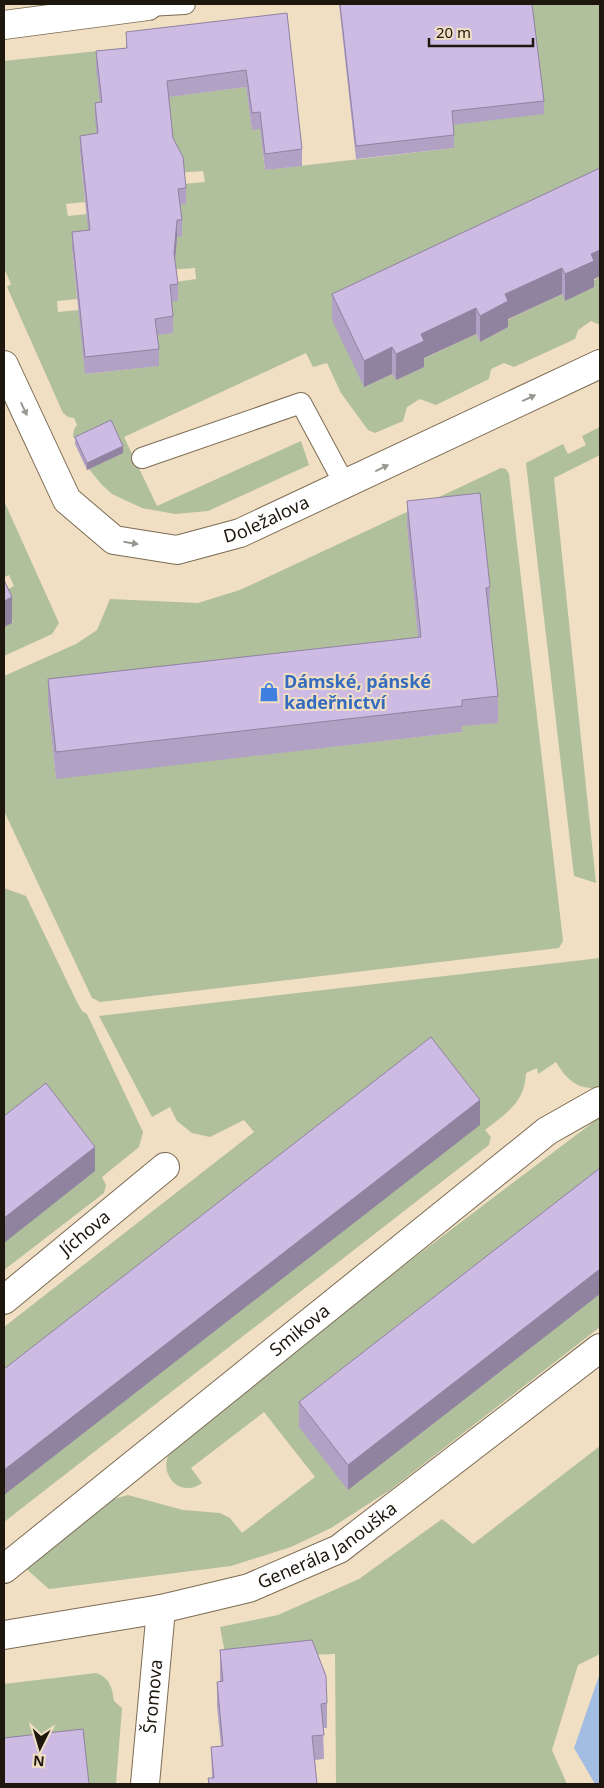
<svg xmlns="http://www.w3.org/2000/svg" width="604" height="1788" font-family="'Noto Sans',sans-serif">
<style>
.green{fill:#b0bf9c;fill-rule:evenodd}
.water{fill:#a3bde2}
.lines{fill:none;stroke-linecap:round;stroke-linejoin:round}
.service-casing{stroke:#7c6c53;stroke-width:22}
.minor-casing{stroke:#7c6c53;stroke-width:30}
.service{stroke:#fff;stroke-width:20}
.minor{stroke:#fff;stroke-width:28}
.wall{fill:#b1a1c4}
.shaded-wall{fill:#9083a0}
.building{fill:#cebbe4;stroke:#9083a0}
.oneway{fill:#999792}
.labels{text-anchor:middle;stroke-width:4;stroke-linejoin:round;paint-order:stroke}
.street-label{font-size:18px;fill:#1d170d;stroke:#f1dfc4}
.shop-label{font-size:18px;font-weight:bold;fill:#366cbe;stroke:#f1dfc4;text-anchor:start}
</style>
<rect width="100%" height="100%" fill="#f1dfc4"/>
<path class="green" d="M531,4H600V195L364,387L392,374L396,380L421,360L476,334L480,342L508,327L505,321L562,294L566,301L600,276V325L591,321L578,330L575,339L514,367L504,363L491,369L489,379L436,405L420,399L407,407L403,421L375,433L368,430L341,393L327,363L313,367L306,353L124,437L157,506L301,441L309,465L208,511L175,514L142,508L112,494L101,484L89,469L122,453L77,443L73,436L74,429L77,425L74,418L68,417L63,413L7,287L11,284L4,268V61L126,48L102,118L98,150L80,152L85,202L66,204L68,216L87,214L90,246L72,249L77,299L57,301L58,312L79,310L86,374L157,366L155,335L170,301L176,282L196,279L195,268L167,270L184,184L205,182L203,171L175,173L167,97L246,87L252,129H260L265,170L454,148L452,125Z
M600,427V455L554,478L596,883L574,876L526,463L563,444L568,454L586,445L582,436Z
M501,468L506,469L509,474L563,941L559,948L100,1002L92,998L4,811V676L76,644L97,630L110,599L198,603L240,590ZM407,527L462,732L56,778L48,705L421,664Z
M4,501L59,623L52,634L4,656V627L13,622L4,602V591L14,586L9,575L4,577Z
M4,888L26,896L77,1002L82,1011L87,1014L143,1132L139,1147L102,1177L106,1185L104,1193L4,1270Z
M600,958V1088C579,1090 567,1081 556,1062L538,1074L537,1068L526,1073C525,1102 506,1114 485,1130L491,1137L489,1145L4,1522V1327L254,1132L244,1120L210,1137L192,1133L177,1121L170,1107L152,1117L99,1016Z
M600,1117V1327L390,1490L331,1528L291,1547L231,1566L49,1589L24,1567L106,1501L128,1495L183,1510L220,1513L230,1518L242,1533L315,1477L264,1412L191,1468L202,1483C179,1500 155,1471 172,1449L415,1257Z
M600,1446V1654L578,1665L552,1750L567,1784H336L335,1654L226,1658L220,1627L278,1615L359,1579L442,1519L473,1544Z
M96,1673C110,1678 112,1687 114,1701L122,1708L116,1784H87L4,1759V1684Z"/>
<path class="water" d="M600,1673V1784H595L574,1748Z"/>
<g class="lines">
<defs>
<path id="service" d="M148,6L185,4
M142,458L301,403L345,485"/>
<g id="minor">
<path d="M4,25L148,6V4"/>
<path id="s1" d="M4,365L67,500L114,540L177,550L240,533L600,364"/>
<path id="s2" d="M4,1300L165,1167"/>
<path id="s3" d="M4,1569L547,1131L600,1101"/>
<path id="s4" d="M4,1635L161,1609L249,1588L339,1549L600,1348"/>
<path id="s5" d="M145,1784L161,1609"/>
</g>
</defs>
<use href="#service" class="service-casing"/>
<use href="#minor" class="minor-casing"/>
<use href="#service" class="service"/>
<use href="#minor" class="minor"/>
</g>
<path class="wall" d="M339,4H532L544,101V114L453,125L454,135V148L356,159Z
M287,13L302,149V166L265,170L260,129L252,130L246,87L169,97L173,138L186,188V204L180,205L182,220V236L177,237L175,260L178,284V301H172L173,316V333L157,335L159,349V366L85,374L72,249V232L88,230L80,152V136L97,134L95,120V103L100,102L96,68V51L126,48V32Z
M600,168V276L594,279V287L565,301L562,294L508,319V327L480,342L476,334L424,358V367L396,380L392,374L364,387L332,320V294Z
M75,437L123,453L87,470L75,444Z
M407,501L490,587L489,614L498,696V723L462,726V732L56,779L48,705V679L418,638L407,527Z
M600,1168L348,1490L299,1427V1402Z
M220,1650L327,1703V1728H323L324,1759L315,1760L317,1784H208V1778H212L211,1747L221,1746L217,1706V1682L220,1681Z"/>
<path class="shaded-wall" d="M177,220V237L174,270V253Z
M600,250V276L594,279V287L565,301V274L591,254Z
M562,268V294L508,319V327L480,342V316L505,294Z
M476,308V334L424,358V367L396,380V354L421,334Z
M392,347V374L364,387V361Z
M123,446V453L87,470V463Z
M12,597V623L4,627V601Z
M480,1100V1125L4,1495V1470Z
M95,1147V1171L4,1243V1218Z
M600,1269V1294L348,1490V1465Z"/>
<path class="building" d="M340,4H532L544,101L452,111L454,135L356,146Z
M287,13L302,149L265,154L260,112L252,113L246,70L167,81L173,138L183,157L186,188L178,189L182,220H177L174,253L178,284L170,285L173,316L155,319L159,349L85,357L72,232L90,230L80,136L98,133L95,103L102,102L96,51L127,48L126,32Z
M600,168V250L591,254L594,261L565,274L562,268L505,294L508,301L480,316L476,308L421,334L424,341L396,354L392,347L364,361L332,294Z
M111,420L123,446L87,463L75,437Z
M480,493L490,587L486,588L498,696L462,700V706L56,752L48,679L421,637L407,501Z
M4,580L12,597L4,601Z
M431,1037L480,1100L4,1470V1369Z
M46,1083L95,1147L4,1218V1116Z
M600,1168V1269L348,1465L299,1402Z
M312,1640L326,1676L327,1703L321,1704L324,1735L312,1736L317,1784H209L208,1778H214L211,1747L223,1746L217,1682L223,1681L220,1650Z
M83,1729L89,1784H4V1738Z"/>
<defs><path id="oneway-solid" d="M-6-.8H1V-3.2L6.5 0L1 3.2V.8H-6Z" transform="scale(1.25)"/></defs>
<g class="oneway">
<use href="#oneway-solid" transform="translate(529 398) rotate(-25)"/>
<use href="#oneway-solid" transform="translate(24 409) rotate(65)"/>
<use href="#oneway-solid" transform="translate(382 468) rotate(-26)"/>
<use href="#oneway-solid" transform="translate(131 543) rotate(9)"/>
</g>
<defs>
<symbol id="shop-bare" viewBox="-9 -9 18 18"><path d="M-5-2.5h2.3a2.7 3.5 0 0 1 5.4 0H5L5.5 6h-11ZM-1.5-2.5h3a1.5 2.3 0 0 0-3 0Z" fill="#3f7fe0" stroke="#f1dfc4" stroke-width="2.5" paint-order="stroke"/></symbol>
</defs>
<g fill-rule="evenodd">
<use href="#shop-bare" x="255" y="678" width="28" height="28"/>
</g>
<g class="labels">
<g class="street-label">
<text dy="6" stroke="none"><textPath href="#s1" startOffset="369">Doležalova</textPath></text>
<text dy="6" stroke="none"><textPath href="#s2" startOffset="105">Jíchova</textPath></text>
<text dy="6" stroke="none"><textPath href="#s3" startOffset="380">Smikova</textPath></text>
<text dy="6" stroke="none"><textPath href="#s4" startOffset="339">Generála Janouška</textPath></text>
<text dy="6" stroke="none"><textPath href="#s5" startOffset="88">Šromova</textPath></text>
</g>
<g class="shop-label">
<text x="284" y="688">Dámské, pánské<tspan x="284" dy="21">kadeřnictví</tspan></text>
</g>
</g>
<rect width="604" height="1788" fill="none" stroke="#1d170d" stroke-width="10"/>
<g transform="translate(40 1748) rotate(185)" stroke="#f1dfc4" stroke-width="4" paint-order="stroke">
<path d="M0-4L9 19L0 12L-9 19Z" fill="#1d170d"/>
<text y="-8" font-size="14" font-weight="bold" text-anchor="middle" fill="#1d170d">N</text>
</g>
<path d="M429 38v8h104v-8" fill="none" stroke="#1d170d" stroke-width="2.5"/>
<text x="436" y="38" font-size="15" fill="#1d170d" stroke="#f1dfc4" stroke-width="4" paint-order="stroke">20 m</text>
</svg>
